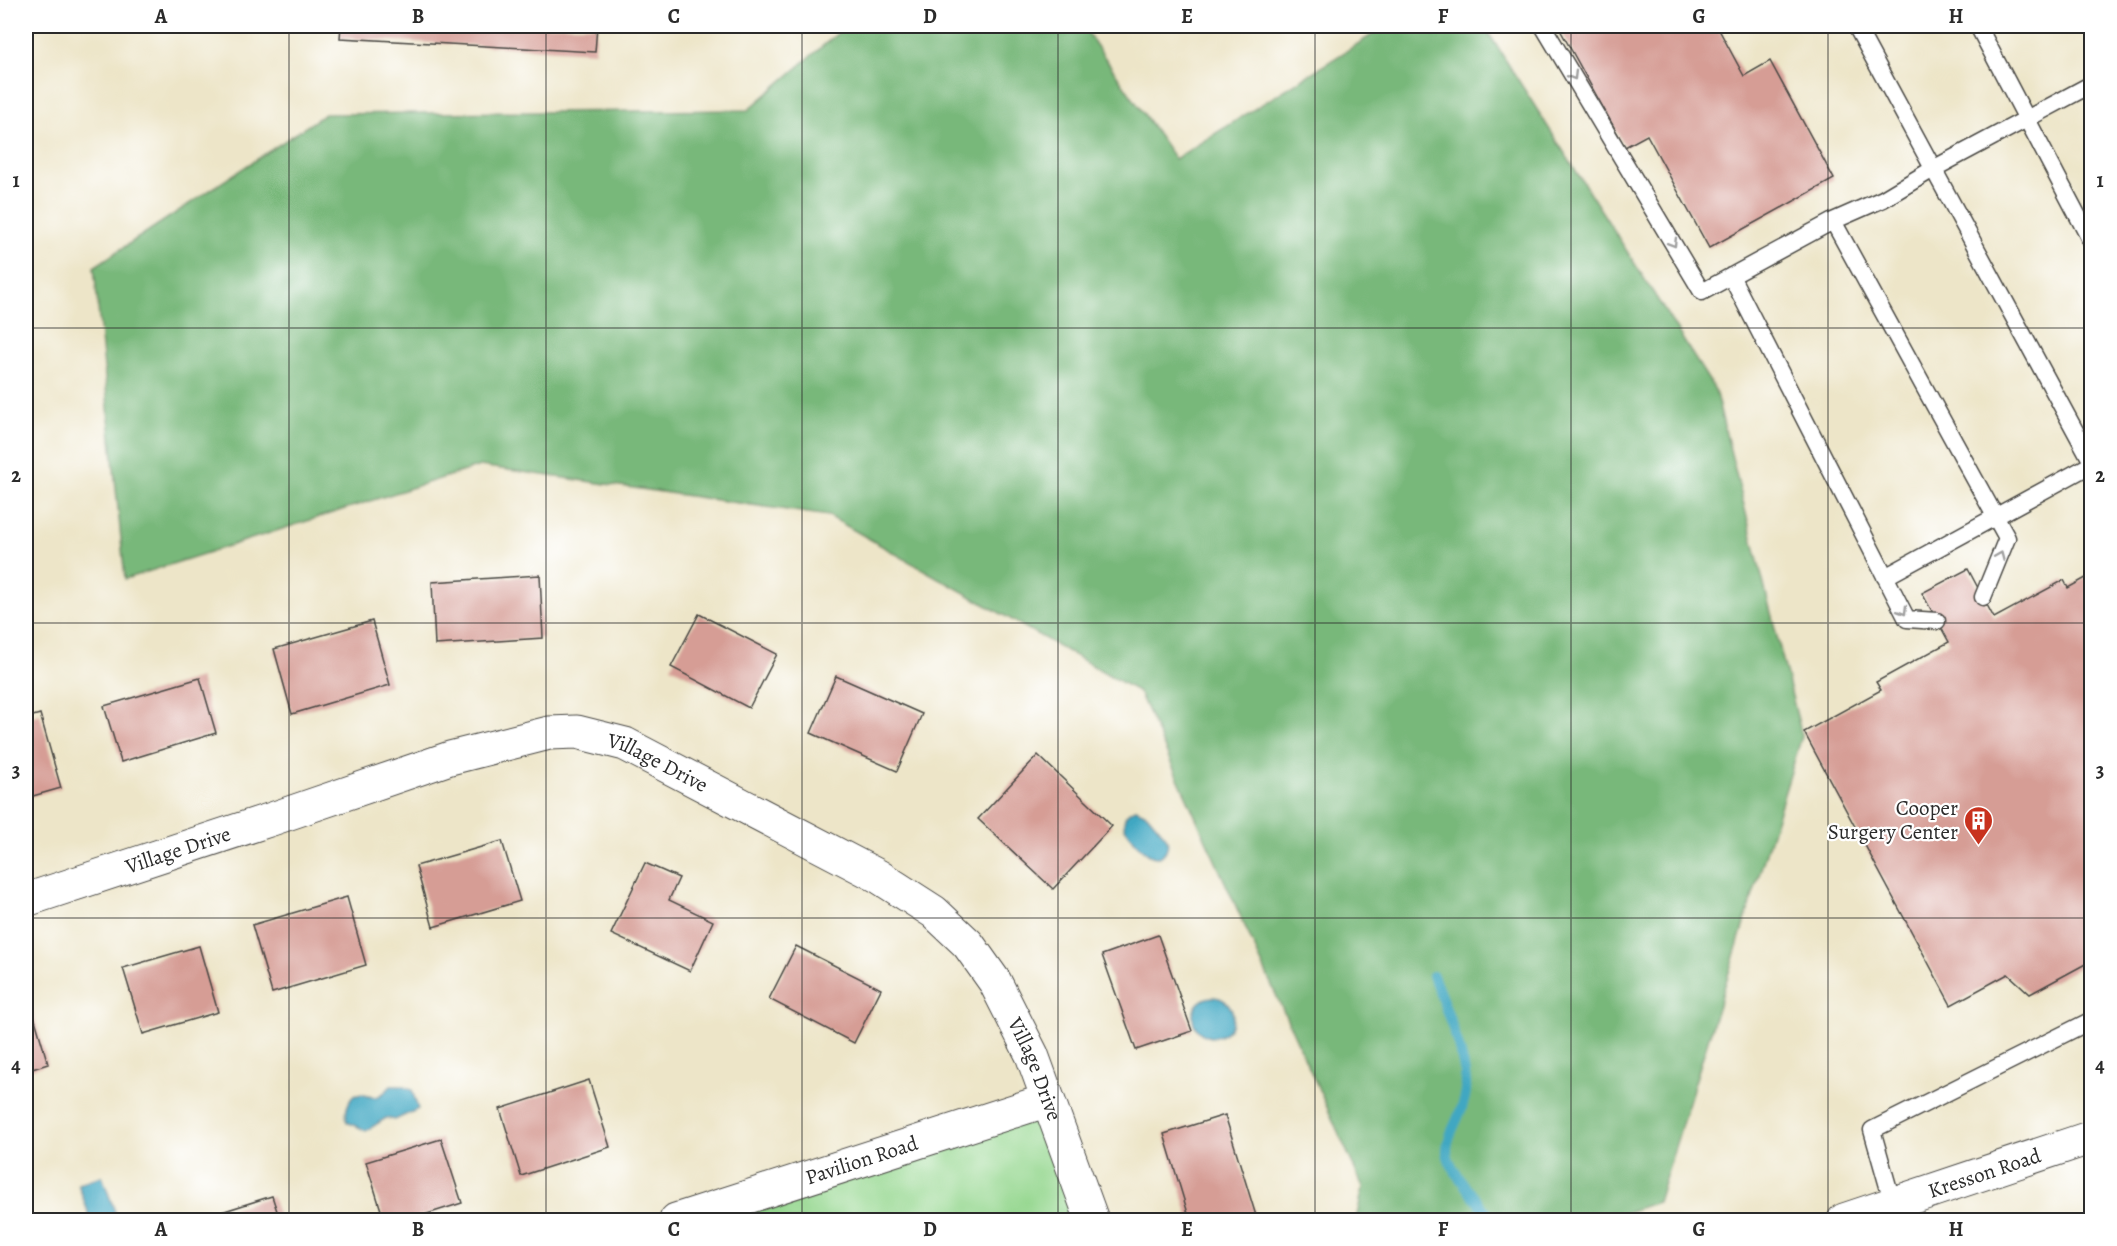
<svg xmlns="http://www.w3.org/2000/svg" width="2117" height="1246" font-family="Alegreya,serif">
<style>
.green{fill:#95d78f;stroke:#60815d;stroke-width:1.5}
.forest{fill:#78b87a;stroke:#527252;stroke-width:1.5}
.water{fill:#41a7c2;stroke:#366976;stroke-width:1.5}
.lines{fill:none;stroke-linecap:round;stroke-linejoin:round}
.stream{stroke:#41a7c2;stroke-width:10}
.building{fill:#d69d95}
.lane-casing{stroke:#484743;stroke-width:19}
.street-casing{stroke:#484743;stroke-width:35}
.secondary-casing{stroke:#484743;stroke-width:35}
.lane{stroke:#fff;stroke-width:16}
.street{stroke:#fff;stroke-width:33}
.secondary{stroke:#fff;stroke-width:33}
.oneway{stroke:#a0a0a0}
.grid{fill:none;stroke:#2b2b2b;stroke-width:1.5;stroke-opacity:0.55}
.labels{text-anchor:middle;stroke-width:4.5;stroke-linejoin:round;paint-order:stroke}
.street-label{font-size:21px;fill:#2b2b2b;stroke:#fff}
.poi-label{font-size:21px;fill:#2b2b2b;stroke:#fff;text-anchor:end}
.neatline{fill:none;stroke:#2b2b2b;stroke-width:2}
.grid-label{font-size:20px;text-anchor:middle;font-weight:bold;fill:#2b2b2b}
</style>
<rect width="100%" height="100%" fill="#fff"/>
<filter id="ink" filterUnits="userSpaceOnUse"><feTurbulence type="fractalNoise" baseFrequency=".0167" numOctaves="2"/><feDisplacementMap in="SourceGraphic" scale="12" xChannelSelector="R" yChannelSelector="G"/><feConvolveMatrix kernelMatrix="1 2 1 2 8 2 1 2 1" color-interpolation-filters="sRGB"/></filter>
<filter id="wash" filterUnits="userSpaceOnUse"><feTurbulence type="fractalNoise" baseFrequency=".008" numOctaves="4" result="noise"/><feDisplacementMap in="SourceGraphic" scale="24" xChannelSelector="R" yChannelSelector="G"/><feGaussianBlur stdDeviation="1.35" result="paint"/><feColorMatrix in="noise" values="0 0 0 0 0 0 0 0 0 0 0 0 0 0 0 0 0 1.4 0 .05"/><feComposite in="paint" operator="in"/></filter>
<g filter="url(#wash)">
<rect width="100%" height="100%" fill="#ede5c8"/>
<path class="green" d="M1048,1100L1093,1220H707Z"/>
<path class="forest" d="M846,26H1083L1175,159L1386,26H1484L1715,390L1802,736L1658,1202L1603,1220H1356L1363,1187L1139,692L829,516L480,466L125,579L94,267L325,114L748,110Z"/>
<path class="water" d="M1136,809L1147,814L1166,837C1168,842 1169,847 1165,852C1153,869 1132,838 1125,828C1122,819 1126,812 1136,809Z
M1193 1017a20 20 0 1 1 40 0a20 20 0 1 1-40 0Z
M391,1086H401L412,1090L418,1109L395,1120L386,1118L366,1131L347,1122C345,1111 347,1105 353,1096L362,1094C375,1100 381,1097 391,1086Z
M102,1176L118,1220H91L78,1184Z"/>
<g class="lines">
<path class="stream" d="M1433,976C1444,1003 1468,1062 1466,1090C1465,1105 1457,1119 1451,1133C1449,1138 1447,1146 1447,1151C1448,1169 1475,1197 1486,1212L1490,1220"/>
</g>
<g id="blocks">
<path class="building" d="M341,26H597L595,52L340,38Z
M1558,26H1717L1744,76L1770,61L1834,179L1709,248L1647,135L1625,147Z
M1968,569L1994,618L2064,580L2068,588L2091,575V961L2030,994L2008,974L1951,1005L1804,732L1881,690L1876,682L1949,642L1922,593Z
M540,575L543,638L435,645L432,582Z
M699,614L777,654L749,708L671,667Z
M372,621L390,685L292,714L274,649Z
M836,676L922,714L897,771L811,733Z
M200,678L216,733L121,762L104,706Z
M40,714L61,788L26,798V718Z
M1038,755L1112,826L1053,889L978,819Z
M502,841L520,901L433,927L416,866Z
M645,863L679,878L669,900L713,921L690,971L611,934Z
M347,897L366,965L272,993L252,925Z
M1158,935L1192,1031L1136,1050L1102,955Z
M199,946L218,1012L143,1034L123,968Z
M796,946L881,989L854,1043L769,999Z
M31,1006L48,1064L26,1071V1007Z
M589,1080L610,1147L521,1176L500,1109Z
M1225,1115L1257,1219L1190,1220L1164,1134Z
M441,1139L462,1203L408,1220H384L366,1162Z
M272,1196L280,1220H196Z"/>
</g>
</g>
<g filter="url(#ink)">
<use href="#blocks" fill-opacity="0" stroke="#484743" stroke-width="1.5"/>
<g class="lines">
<defs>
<path id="lane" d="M1543,26L1702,292L1833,221L1883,199L1933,169L2092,84
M1856,26L2092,462
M1978,26L2092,243
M1833,221L2007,538L1983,597
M1731,276L1907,619L1937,621
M1885,577L2092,464
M1893,1204L1872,1130L2092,1020"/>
<g id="street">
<path id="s1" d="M26,900L272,819L450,758L549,733L577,732L625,744L878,876L934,912L968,944L995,982L1032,1055L1092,1220"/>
<path id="s2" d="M676,1220L1048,1100"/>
</g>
<g id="secondary">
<path id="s3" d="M1844,1220L2092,1137"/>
</g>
</defs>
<use href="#lane" class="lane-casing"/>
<use href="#street" class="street-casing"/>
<use href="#secondary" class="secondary-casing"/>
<use href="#lane" class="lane"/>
<use href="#street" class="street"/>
<use href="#secondary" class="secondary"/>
</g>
<defs><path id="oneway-chevron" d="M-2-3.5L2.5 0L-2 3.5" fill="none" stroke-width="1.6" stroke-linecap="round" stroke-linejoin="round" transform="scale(1.5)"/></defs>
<g class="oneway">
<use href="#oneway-chevron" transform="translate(1573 76) rotate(59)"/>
<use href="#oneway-chevron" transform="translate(1673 243) rotate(59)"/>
<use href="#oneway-chevron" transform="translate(2000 556) rotate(-67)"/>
<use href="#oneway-chevron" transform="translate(1903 611) rotate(59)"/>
</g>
</g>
<path class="grid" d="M289,26V1220M546,26V1220M802,26V1220M1058,26V1220M1315,26V1220M1571,26V1220M1828,26V1220M26,328H2092M26,623H2092M26,918H2092"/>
<defs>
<symbol id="building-pin" viewBox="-11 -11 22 30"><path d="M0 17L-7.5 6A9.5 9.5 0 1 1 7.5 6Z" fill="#c8321e" stroke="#fff"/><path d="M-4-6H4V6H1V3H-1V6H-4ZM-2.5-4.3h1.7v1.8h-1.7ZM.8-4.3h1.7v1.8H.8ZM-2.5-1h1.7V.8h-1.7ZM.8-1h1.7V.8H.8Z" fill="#fff"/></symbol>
</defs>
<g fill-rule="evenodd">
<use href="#building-pin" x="1962" y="804" width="33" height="45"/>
</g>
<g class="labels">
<g class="street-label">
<text dy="7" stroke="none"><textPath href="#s1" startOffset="664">Village Drive</textPath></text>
<text dy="7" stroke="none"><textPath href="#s1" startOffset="160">Village Drive</textPath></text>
<text dy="7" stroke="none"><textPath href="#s1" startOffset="1168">Village Drive</textPath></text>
<text dy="7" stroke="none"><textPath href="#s2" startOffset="195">Pavilion Road</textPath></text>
<text dy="7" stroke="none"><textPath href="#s3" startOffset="148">Kresson Road</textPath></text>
</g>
<g class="poi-label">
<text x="1958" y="815">Cooper<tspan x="1958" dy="24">Surgery Center</tspan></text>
</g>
</g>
<rect width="2117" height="1246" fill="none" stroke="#fff" stroke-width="66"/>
<rect x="33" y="33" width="2051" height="1180" class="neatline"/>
<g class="grid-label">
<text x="161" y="23">A</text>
<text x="418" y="23">B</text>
<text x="674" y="23">C</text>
<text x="930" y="23">D</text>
<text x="1187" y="23">E</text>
<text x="1443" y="23">F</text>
<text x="1699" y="23">G</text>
<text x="1956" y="23">H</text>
<text x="16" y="187">1</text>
<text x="2100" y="187">1</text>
<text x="16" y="482">2</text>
<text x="2100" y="482">2</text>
<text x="16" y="777">3</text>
<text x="2100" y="777">3</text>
<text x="16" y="1072">4</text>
<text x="2100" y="1072">4</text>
<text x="161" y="1236">A</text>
<text x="418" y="1236">B</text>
<text x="674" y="1236">C</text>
<text x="930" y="1236">D</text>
<text x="1187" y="1236">E</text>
<text x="1443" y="1236">F</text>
<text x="1699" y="1236">G</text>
<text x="1956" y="1236">H</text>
</g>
</svg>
